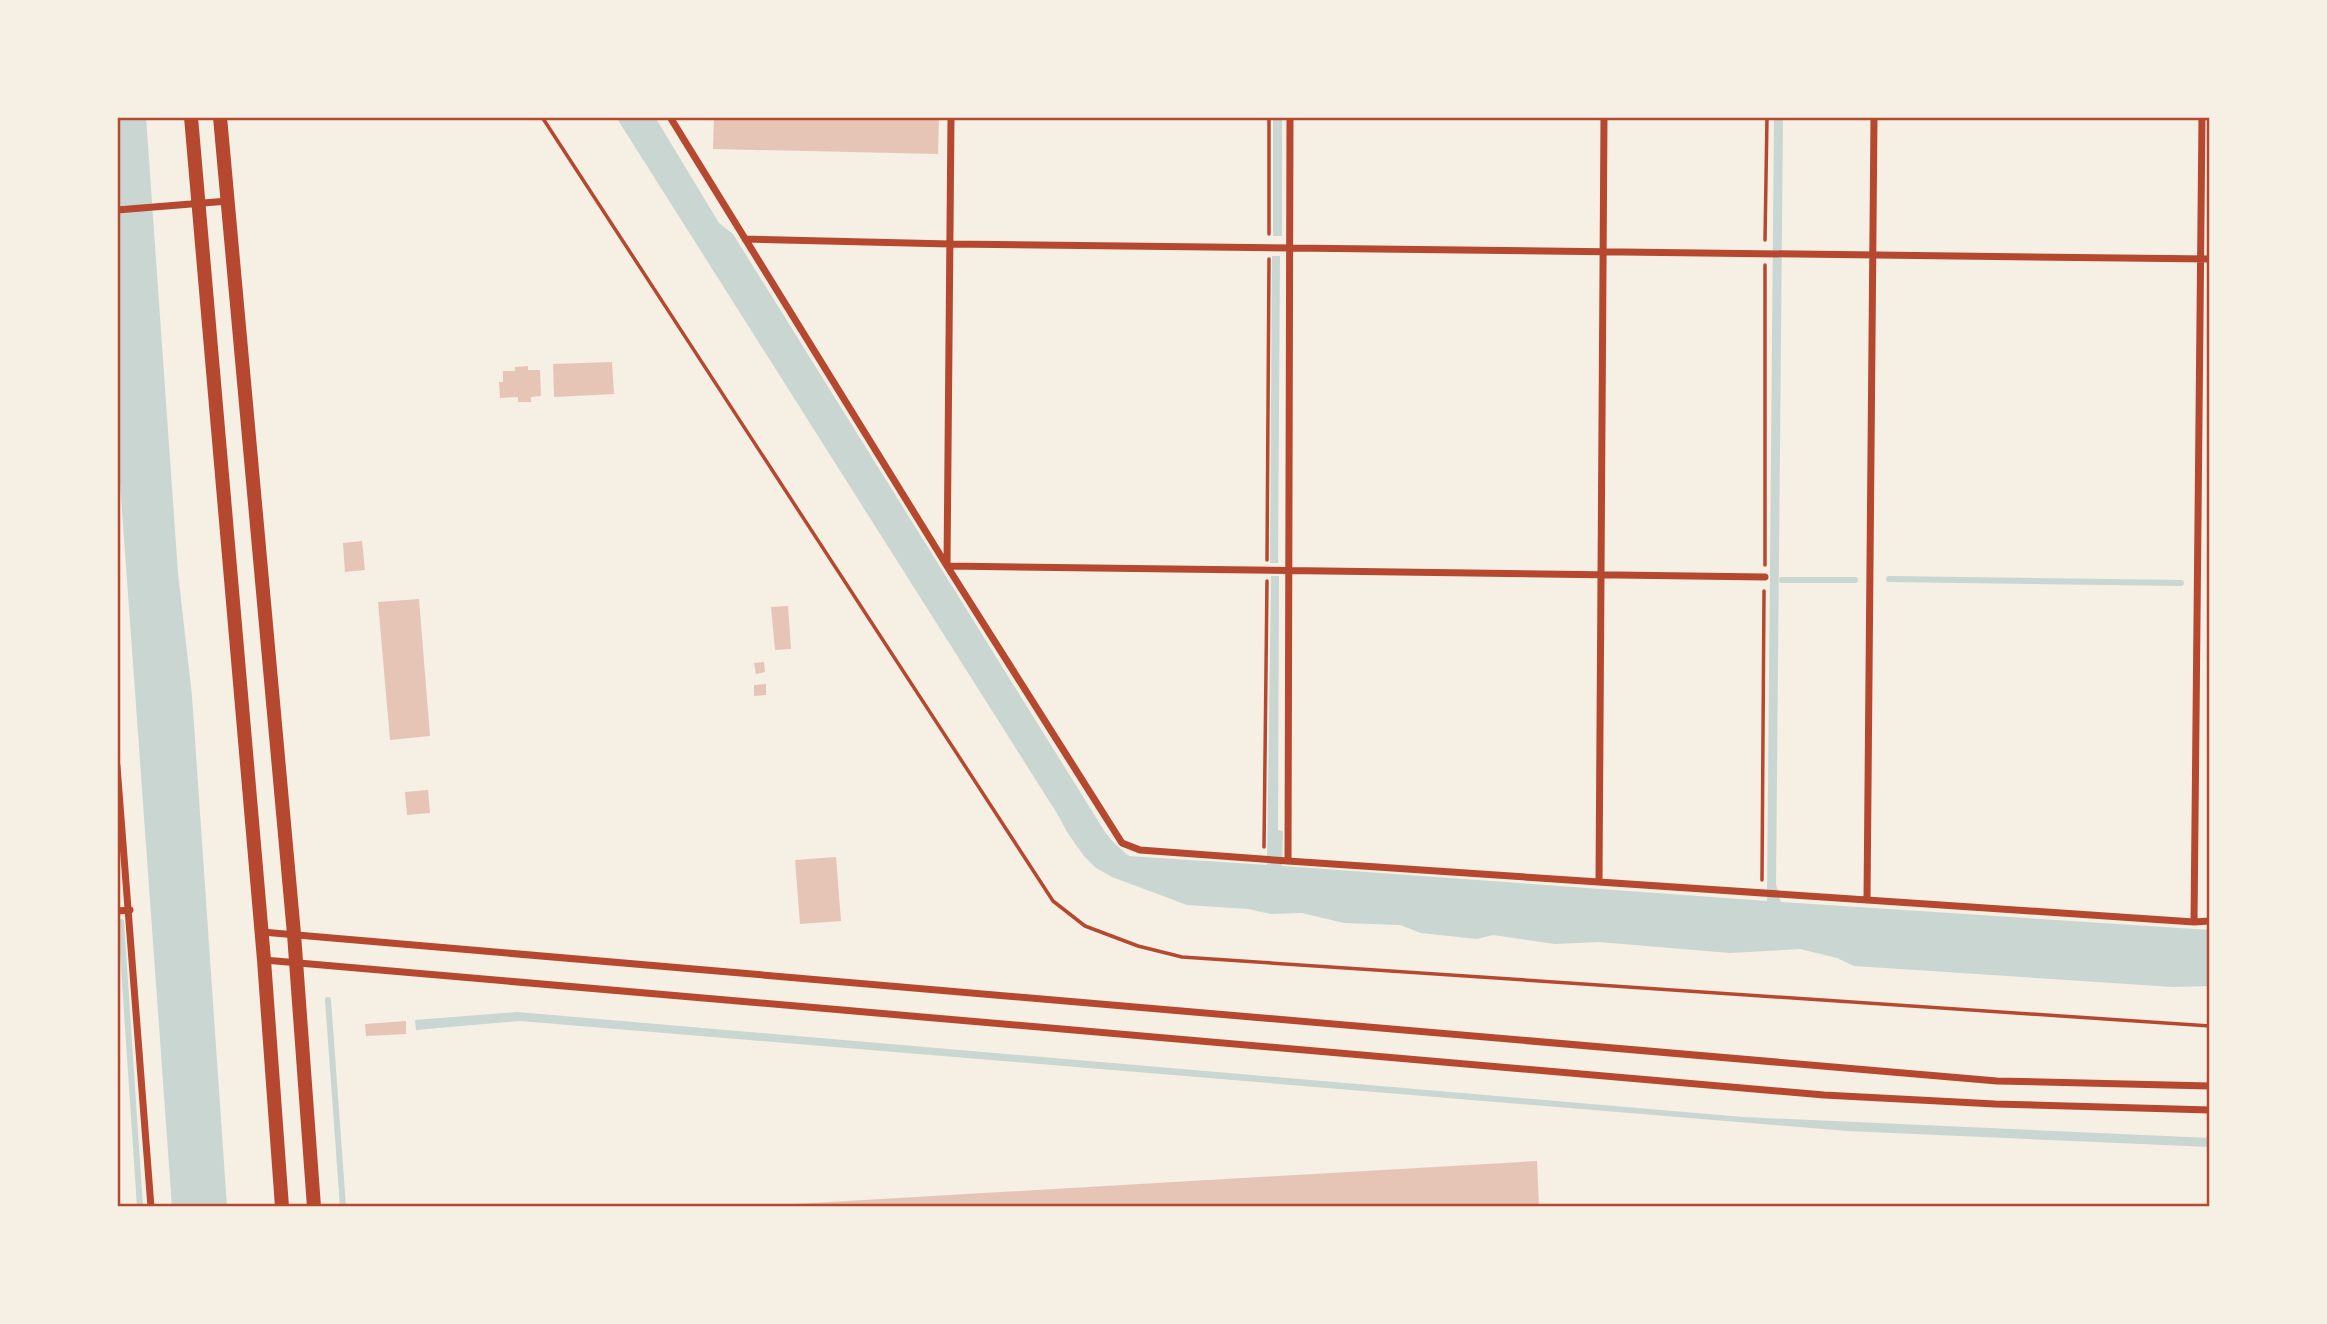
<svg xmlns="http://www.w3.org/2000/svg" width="2327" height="1324" font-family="Lato,sans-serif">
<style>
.water{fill:#c9d6d2}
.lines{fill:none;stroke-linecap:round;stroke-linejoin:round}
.stream{stroke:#c9d6d2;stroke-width:6}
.building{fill:#e6c5b7}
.path{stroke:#b5482f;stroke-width:3.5}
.minor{stroke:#b5482f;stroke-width:7}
.primary{stroke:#b5482f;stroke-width:14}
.neatline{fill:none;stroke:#b5482f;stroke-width:2.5}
</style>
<rect width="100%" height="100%" fill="#f6efe4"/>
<path class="water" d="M117,117H146L178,573L192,696L227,1207H172L117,441Z
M616,117H655L719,223L733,234L1105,832L1115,844L1129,856L1267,865L1271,576H1279L1278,830L1283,831L1282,866L1767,901L1774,117H1783L1776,885L1781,902L2210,930V986L2173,987L1854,966L1837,958L1800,949L1730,953L1599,942L1555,944L1493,935L1477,939L1421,933L1400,925L1344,923L1302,913L1271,914L1248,909L1187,905L1112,877L1096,868L1084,856L1067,832L1058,815Z
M1273,117H1282V236H1273Z
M1272,256H1280L1278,563H1270Z
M517,1012L1743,1117L2210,1138V1147L1847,1131L520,1021L416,1030L415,1020Z"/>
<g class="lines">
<path class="stream" d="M1889,579L2181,583
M1782,580H1855
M121,922L140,1207
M328,1000L343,1207"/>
</g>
<path class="building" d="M714,117H939L938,154L713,149Z
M612,362L614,394L554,397L553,364Z
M528,366V370H540L541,396L531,397V402H518V397L500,398L499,382H503V371H515V367Z
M362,541L365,570L345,572L343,543Z
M419,599L430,736L390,740L378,602Z
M788,606L791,649L775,650L771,607Z
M764,662L765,672L756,674L754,663Z
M766,684V695L754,696V685Z
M428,790L430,813L407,815L405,792Z
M836,857L841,921L800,924L795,860Z
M406,1021V1034L366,1036L365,1024Z
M1537,1161L1539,1207H778V1205Z"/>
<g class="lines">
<path class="path" d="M542,117L1053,901L1085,926L1138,946L1182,957L2210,1026
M1269,234V117
M1765,240L1767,117
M1765,265V565
M1267,560L1269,259
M1264,847L1267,581
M1762,880L1764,591"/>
<path class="minor" d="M670,117L947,566L1122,843L1140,850L1288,861L2194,922L2210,921
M117,210L228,201
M745,239L950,244L2210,259
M947,566L1765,577
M947,566L951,117
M117,766L151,1207
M1288,861L1290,117
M1599,881L1604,117
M1867,900L1874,117
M117,911L130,910
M2194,922L2202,117
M262,932L1997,1081L2210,1086
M264,960L1824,1095L1995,1104L2210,1110"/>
<path class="primary" d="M191,117L264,960L282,1207
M220,117L294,934L314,1207"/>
</g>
<rect width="2327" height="1324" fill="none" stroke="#f6efe4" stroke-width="238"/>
<rect x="119" y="119" width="2089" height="1086" class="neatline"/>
</svg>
